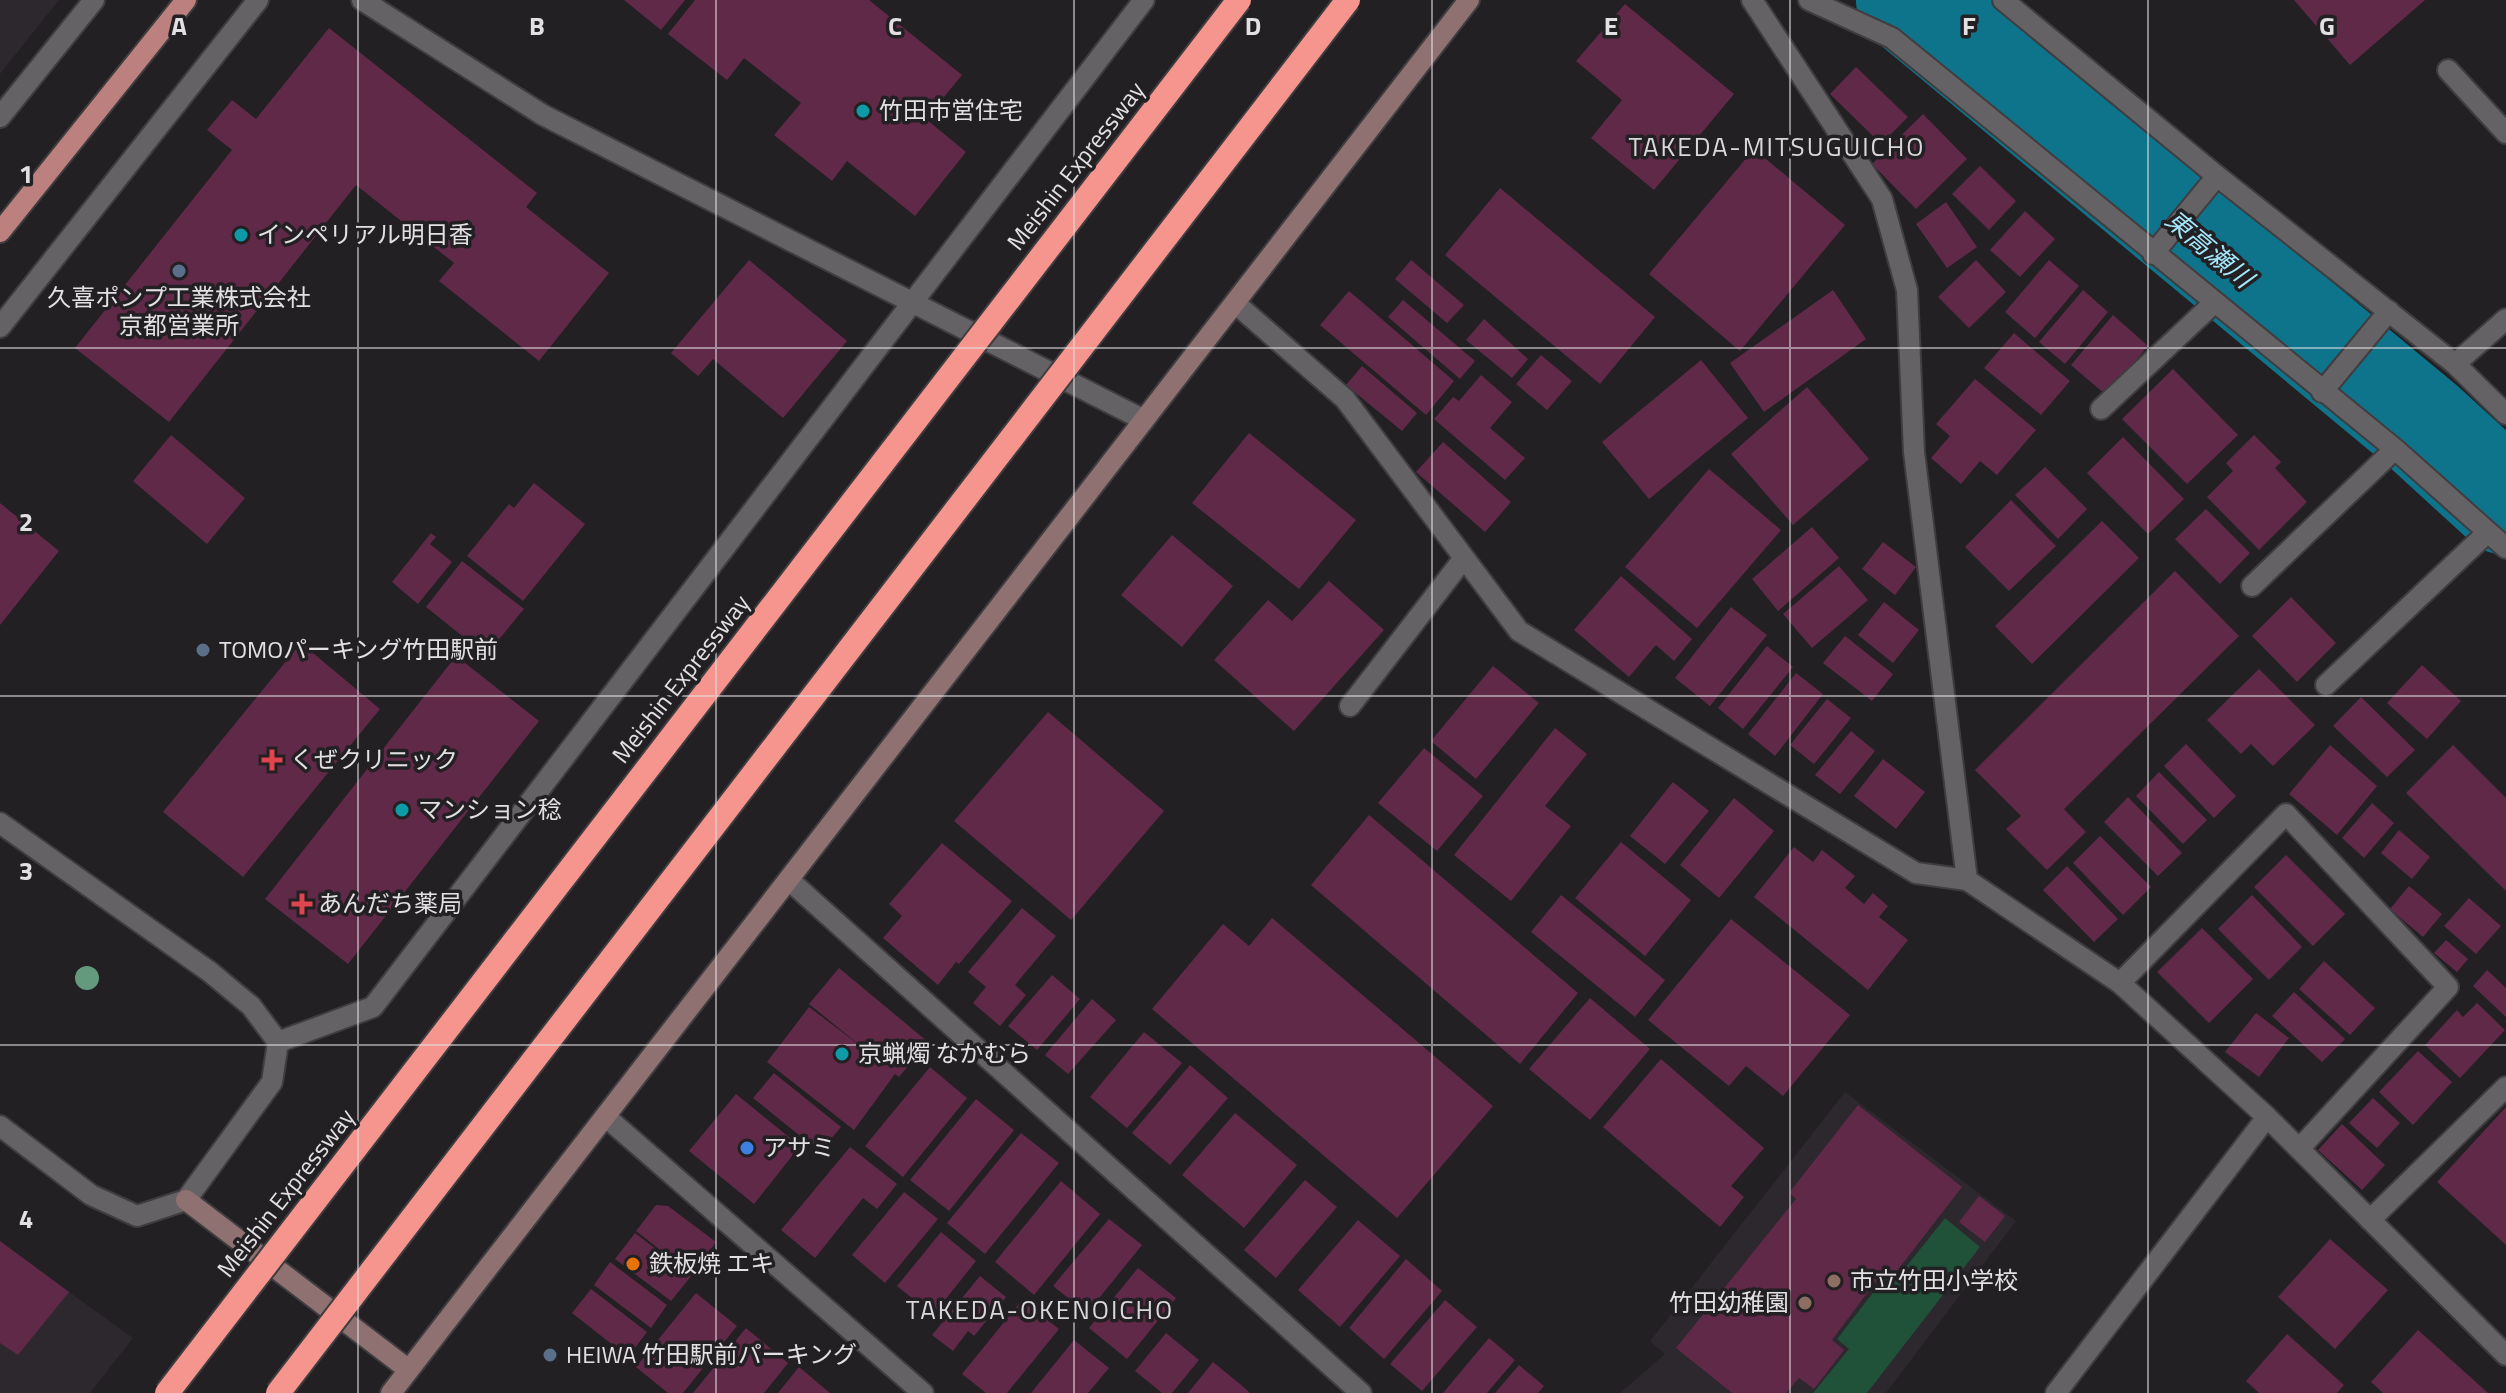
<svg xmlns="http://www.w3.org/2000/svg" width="2506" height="1393" font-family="'Titillium Web','Noto Sans JP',sans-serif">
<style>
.built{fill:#2d272e}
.green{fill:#205139}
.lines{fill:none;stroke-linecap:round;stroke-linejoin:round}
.river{stroke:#0e748c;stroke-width:106}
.building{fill:#612948}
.lane-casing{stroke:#3f3d3f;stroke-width:24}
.street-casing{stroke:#3f3d3f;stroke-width:24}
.secondary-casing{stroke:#3f3d3f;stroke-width:24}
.primary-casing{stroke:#3f3d3f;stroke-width:24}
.lane{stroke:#656265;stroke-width:20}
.street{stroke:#656265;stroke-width:20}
.secondary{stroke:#907171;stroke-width:20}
.primary{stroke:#bc817e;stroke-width:20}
.highway-bridge-casing{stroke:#3f3d3f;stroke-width:28;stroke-linecap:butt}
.highway-bridge{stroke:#f6958e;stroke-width:24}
.tree{fill:#639a7e}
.grid{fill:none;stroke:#e2e0e2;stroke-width:2;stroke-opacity:0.55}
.culture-dot{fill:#0f9aa8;stroke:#222023;stroke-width:3}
.service-dot{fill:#5c6f8a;stroke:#222023;stroke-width:3}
.health-dot{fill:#e0444e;stroke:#222023;stroke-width:3}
.shop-dot{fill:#3f7fe0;stroke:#222023;stroke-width:3}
.food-dot{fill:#e8710a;stroke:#222023;stroke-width:3}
.education-dot{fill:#8d6e63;stroke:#222023;stroke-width:3}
.labels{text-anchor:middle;stroke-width:7;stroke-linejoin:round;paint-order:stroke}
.poi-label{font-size:24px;fill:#e2e0e2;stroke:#222023;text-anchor:start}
.street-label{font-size:24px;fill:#e2e0e2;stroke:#222023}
.neighbourhood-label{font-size:26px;letter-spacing:2px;fill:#dad7da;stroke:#222023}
.water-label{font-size:26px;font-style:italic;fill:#a4e7fc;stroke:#222023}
.grid-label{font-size:26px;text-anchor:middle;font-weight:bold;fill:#e2e0e2;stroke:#222023;stroke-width:7;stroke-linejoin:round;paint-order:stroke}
</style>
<rect width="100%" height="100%" fill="#222023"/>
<path class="built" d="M0,0H59L0,74Z
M1845,1092L2016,1221L1886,1393H1620L1665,1354L1650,1341Z
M0,1242L133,1338L90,1393H0Z"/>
<path class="green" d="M1945,1218L1980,1247L1867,1393H1813L1849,1349L1837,1339L1886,1276L1894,1282Z"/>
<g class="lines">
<path class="river" d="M1909,0L2424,427L2506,502"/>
</g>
<path class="building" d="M624,0H685L661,30Z
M695,0H869L962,75L926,119L966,152L915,216L847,161L832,181L774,135L801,103L744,58L727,80L668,34Z
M2294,0H2425L2350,65Z
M1625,4L1734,94L1654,190L1591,138L1622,100L1576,61Z
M329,28L537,193L526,207L609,273L539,361L439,281L454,263L356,185L169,422L75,348L232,150L207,130L232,100L256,119Z
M1856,67L1908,117L1881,144L1830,94Z
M1923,114L1967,159L1916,209L1872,164Z
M1754,149L1845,225L1740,351L1649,274Z
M1980,166L2016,201L1989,230L1952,194Z
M1500,188L1655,317L1600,384L1445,255Z
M1946,202L1977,247L1947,268L1916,224Z
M2025,211L2055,239L2020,277L1990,250Z
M749,260L847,341L783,418L713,359L698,376L671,353Z
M1411,260L1464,305L1447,323L1395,279Z
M1976,260L2006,292L1969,328L1938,297Z
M2049,260L2079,286L2035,338L2005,312Z
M1833,290L1866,339L1764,412L1730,363Z
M2083,290L2108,312L2065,364L2039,342Z
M1349,291L1454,381L1426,415L1320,325Z
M1403,300L1475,361L1460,379L1388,317Z
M2113,315L2148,346L2106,395L2071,365Z
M1484,319L1528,359L1512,378L1466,340Z
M2014,333L2070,381L2041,415L1984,368Z
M1541,355L1572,381L1547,410L1516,384Z
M1701,360L1748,418L1649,499L1602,442Z
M1362,366L1417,413L1402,431L1346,385Z
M2173,369L2238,435L2187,484L2122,419Z
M1481,375L1512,402L1490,428L1525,458L1505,480L1434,419L1453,397L1459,401Z
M1975,379L2036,430L1997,475L1980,461L1961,484L1931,458L1950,436L1936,424Z
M1807,387L1869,459L1793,525L1731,454Z
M1249,433L1356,520L1299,589L1192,503Z
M171,435L245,498L207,544L133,481Z
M2254,435L2281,462L2275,468L2307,502L2259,550L2207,497L2233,471L2226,463Z
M2123,437L2184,499L2148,534L2087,473Z
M1443,442L1511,502L1485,532L1416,472Z
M2045,467L2087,509L2058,539L2015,495Z
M1709,469L1781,530L1697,628L1625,567Z
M534,483L585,524L523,601L467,556L509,504L514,508Z
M2011,500L2056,546L2009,591L1965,547Z
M0,503L59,551L0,625Z
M2206,509L2250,553L2220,584L2175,539Z
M2102,521L2139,558L2032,664L1995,626Z
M1812,527L1839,558L1778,611L1752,579Z
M431,533L436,537L430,544L452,562L418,604L392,582Z
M1172,535L1233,586L1182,647L1121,595Z
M1883,542L1916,567L1895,595L1862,569Z
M462,561L524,609L486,655L426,607Z
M1839,566L1868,600L1812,648L1783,614Z
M2175,571L2239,636L2064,809L2086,832L2047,870L2006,829L2021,816L1975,770Z
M1621,576L1692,639L1674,661L1656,645L1629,677L1574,630Z
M1329,581L1384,630L1294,731L1214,660L1268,600L1292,621Z
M2291,597L2336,643L2297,682L2252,636Z
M1884,602L1919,630L1893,663L1858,635Z
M1731,607L1767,635L1710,706L1675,678Z
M1845,636L1893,674L1872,701L1823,663Z
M301,643L380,709L243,877L163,812Z
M1767,646L1793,667L1743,729L1718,708Z
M456,656L539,721L348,964L265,899Z
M2422,665L2461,701L2427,739L2387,703Z
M1493,666L1539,703L1476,779L1431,741Z
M2259,669L2315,725L2273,766L2251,744L2241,754L2207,720Z
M1796,673L1823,694L1775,756L1748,734Z
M2361,697L2415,750L2387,777L2333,726Z
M1827,699L1851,718L1814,764L1790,745Z
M1048,712L1164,811L1071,920L954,821Z
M1555,728L1587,754L1545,806L1571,826L1511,901L1454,855Z
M1851,731L1875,751L1840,794L1815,775Z
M2186,744L2236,796L2214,818L2164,766Z
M2330,745L2377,786L2337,835L2289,794Z
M2453,745L2506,798V891L2406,793Z
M1424,748L1483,796L1437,851L1378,803Z
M1883,759L1925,792L1896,829L1854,796Z
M2159,772L2207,820L2183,844L2136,796Z
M1673,782L1709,811L1665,864L1630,836Z
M2128,797L2182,853L2158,876L2104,822Z
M1734,798L1774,831L1719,898L1680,865Z
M2372,803L2394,823L2364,858L2342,838Z
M1369,815L1578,993L1520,1064L1311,885Z
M2399,830L2430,857L2412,879L2381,853Z
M2100,836L2151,887L2123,915L2073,863Z
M1621,842L1691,900L1645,956L1575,898Z
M942,843L1012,901L959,964L956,962L938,985L883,938L902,916L889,904Z
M1794,847L1813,862L1822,850L1855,876L1845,888L1864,904L1873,893L1888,906L1879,917L1908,940L1868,990L1754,897Z
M2286,855L2345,914L2313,946L2254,887Z
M2067,866L2118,919L2094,942L2043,890Z
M2409,886L2442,914L2423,937L2390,909Z
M1561,895L1665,980L1635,1017L1531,932Z
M2252,895L2302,947L2269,980L2218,929Z
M2469,898L2501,926L2476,954L2444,926Z
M1022,908L1056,936L1015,985L1026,995L1000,1026L973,1003L986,987L968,972Z
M1272,918L1493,1106L1397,1218L1152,1009L1223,924L1249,946Z
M1731,919L1850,1015L1783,1096L1746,1066L1729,1086L1648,1020Z
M2202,928L2253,979L2209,1023L2157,972Z
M2446,940L2468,959L2457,972L2434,953Z
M2324,961L2375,1008L2350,1035L2299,989Z
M839,968L928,1042L899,1077L895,1074L854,1130L767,1062L809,1007L862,1047L809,1004Z
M2487,970L2506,988V1017L2473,986Z
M1052,975L1080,999L1037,1050L1008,1026Z
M2294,992L2345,1039L2322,1062L2272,1016Z
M1590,998L1650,1049L1590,1120L1529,1069Z
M1092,999L1116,1020L1068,1074L1045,1055Z
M2477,1003L2505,1030L2460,1078L2425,1045L2457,1010L2463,1017Z
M2256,1013L2289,1038L2259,1077L2225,1052Z
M1144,1032L1182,1063L1127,1128L1090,1097Z
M2418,1051L2452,1082L2413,1125L2379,1092Z
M1661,1059L1764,1148L1731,1186L1744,1197L1720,1227L1603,1127Z
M1190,1065L1228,1098L1170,1165L1132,1133Z
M930,1067L967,1098L903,1177L865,1146Z
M774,1073L841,1127L820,1152L753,1098Z
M736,1094L800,1146L754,1204L689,1151Z
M2373,1098L2400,1123L2377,1148L2349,1123Z
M976,1099L1014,1130L949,1211L910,1180Z
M1858,1105L1962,1187L1893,1276L1885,1269L1832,1340L1844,1350L1814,1389L1799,1378L1786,1393H1732L1676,1348L1796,1199L1789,1193Z
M2506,1107V1245L2437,1182Z
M1235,1113L1297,1165L1244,1228L1182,1175Z
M2342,1124L2385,1165L2362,1190L2318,1150Z
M1021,1133L1059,1163L985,1254L947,1223Z
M850,1147L897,1184L877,1209L863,1198L815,1258L781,1230Z
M1305,1180L1337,1207L1276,1278L1244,1250Z
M1061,1181L1100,1214L1034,1295L995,1262Z
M904,1192L938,1219L885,1283L852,1255Z
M1979,1196L2005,1216L1985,1242L1959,1222Z
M656,1205L668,1206L716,1242L692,1275L636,1231Z
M1109,1219L1142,1245L1087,1313L1053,1286Z
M1358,1220L1400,1256L1340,1327L1298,1290Z
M941,1232L976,1261L933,1315L897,1286Z
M635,1233L691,1276L671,1301L615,1259Z
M2330,1239L2388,1290L2335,1349L2278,1297Z
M0,1241L69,1292L18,1355L0,1343Z
M1406,1259L1442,1291L1384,1359L1349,1328Z
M610,1262L667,1305L651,1328L594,1285Z
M1138,1268L1176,1298L1127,1359L1089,1328Z
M980,1276L1006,1297L974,1336L968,1331L953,1351L932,1335Z
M591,1289L647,1332L628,1357L572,1313Z
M696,1293L737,1326L683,1393H668L636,1367Z
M1022,1300L1059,1329L1007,1393H986L962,1374Z
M1445,1300L1477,1327L1422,1391L1390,1364Z
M746,1328L788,1363L764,1393H693Z
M2418,1330L2488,1393H2383L2371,1382Z
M1166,1333L1199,1360L1172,1393H1162L1135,1371Z
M2287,1334L2344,1385L2337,1393H2259L2246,1381Z
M1489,1338L1515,1360L1487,1393H1443Z
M1074,1340L1109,1368L1088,1393H1031Z
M1213,1362L1240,1384L1250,1393H1188Z
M1519,1365L1544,1386L1538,1393H1495Z
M799,1367L830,1393H778Z"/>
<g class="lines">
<defs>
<path id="lane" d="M2322,392L2389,311"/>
<path id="street" d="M362,0L543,115L1144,420
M1752,0L1882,199L1907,290L1914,452L1967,880L2120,983L2267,1117L2506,1355
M1809,0L1892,38L2395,449L2506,548
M2003,0L2217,176L2455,364L2506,414
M2448,70L2506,133
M0,117L94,0
M2153,254L2217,176
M1235,303L1345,399L1519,631L1916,873L1967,880
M0,327L258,0
M2455,364L2506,319
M2101,409L2215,302
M2252,586L2395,449
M2326,685L2488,532
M1350,706L1464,558
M0,823L210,972L251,1006L278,1042L272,1082L186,1200L137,1216L91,1195L0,1126
M789,880L1361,1393
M2120,983L2286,814L2448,987L2299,1149
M278,1042L373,1007L1144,0
M606,1117L923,1393
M2370,1220L2506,1087
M2056,1393L2267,1117"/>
<path id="secondary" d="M186,1200L409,1370
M391,1393L1469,0"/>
<path id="primary" d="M0,232L186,0"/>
</defs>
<use href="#lane" class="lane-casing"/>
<use href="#street" class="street-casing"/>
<use href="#secondary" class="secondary-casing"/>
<use href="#primary" class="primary-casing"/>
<use href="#lane" class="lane"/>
<use href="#street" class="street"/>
<use href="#secondary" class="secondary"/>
<use href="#primary" class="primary"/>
<defs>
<path id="highway-bridge" d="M167,1393L1239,0
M278,1393L1348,0"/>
</defs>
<use href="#highway-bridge" class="highway-bridge-casing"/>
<use href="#highway-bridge" class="highway-bridge"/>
</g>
<circle class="tree" cx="87" cy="978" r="12"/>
<path class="grid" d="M358,0V1393M716,0V1393M1074,0V1393M1432,0V1393M1790,0V1393M2148,0V1393M0,348H2506M0,696H2506M0,1045H2506"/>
<g class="culture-dot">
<circle cx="863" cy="111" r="8"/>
<circle cx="241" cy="235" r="8"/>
<circle cx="402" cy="810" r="8"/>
<circle cx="842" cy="1054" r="8"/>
</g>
<g class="service-dot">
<circle cx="179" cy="271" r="8"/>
<circle cx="203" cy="650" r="8"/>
<circle cx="550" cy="1355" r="8"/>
</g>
<g class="health-dot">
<path d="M268 748h8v8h8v8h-8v8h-8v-8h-8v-8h8z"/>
<path d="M298 892h8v8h8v8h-8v8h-8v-8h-8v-8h8z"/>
</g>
<circle class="shop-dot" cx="747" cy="1148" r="8"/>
<circle class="food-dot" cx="633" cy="1264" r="8"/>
<g class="education-dot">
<circle cx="1834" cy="1281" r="8"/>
<circle cx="1805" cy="1303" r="8"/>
</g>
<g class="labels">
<g class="poi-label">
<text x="879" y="119">竹田市営住宅</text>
<text x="257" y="243">インペリアル明日香</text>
<text x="179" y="306" text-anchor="middle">久喜ポンプ工業株式会社<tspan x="179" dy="28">京都営業所</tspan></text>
<text x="219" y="658">TOMOパーキング竹田駅前</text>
<text x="290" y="768">くぜクリニック</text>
<text x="418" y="818">マンション稔</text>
<text x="318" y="912">あんだち薬局</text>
<text x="858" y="1062">京蝋燭 なかむら</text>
<text x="763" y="1156">アサミ</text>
<text x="649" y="1272">鉄板焼 エキ</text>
<text x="1850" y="1289">市立竹田小学校</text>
<text x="1789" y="1311" text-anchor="end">竹田幼稚園</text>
<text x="566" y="1363">HEIWA 竹田駅前パーキング</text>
</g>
<g class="street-label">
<text transform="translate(1076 166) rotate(-52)" y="8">Meishin Expressway</text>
<text transform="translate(681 679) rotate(-52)" y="8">Meishin Expressway</text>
<text transform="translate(286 1193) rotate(-52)" y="8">Meishin Expressway</text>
</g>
<g class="neighbourhood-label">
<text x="1777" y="156">TAKEDA-MITSUGUICHO</text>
<text x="1040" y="1319">TAKEDA-OKENOICHO</text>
</g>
<g class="water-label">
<text transform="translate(2209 249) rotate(40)" y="9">東高瀬川</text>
</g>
</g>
<g class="grid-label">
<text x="179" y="35">A</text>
<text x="537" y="35">B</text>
<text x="895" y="35">C</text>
<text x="1253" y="35">D</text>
<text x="1611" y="35">E</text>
<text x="1969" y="35">F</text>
<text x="2327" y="35">G</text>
<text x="26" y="183">1</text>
<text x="26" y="531">2</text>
<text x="26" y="880">3</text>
<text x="26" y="1228">4</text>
</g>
</svg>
